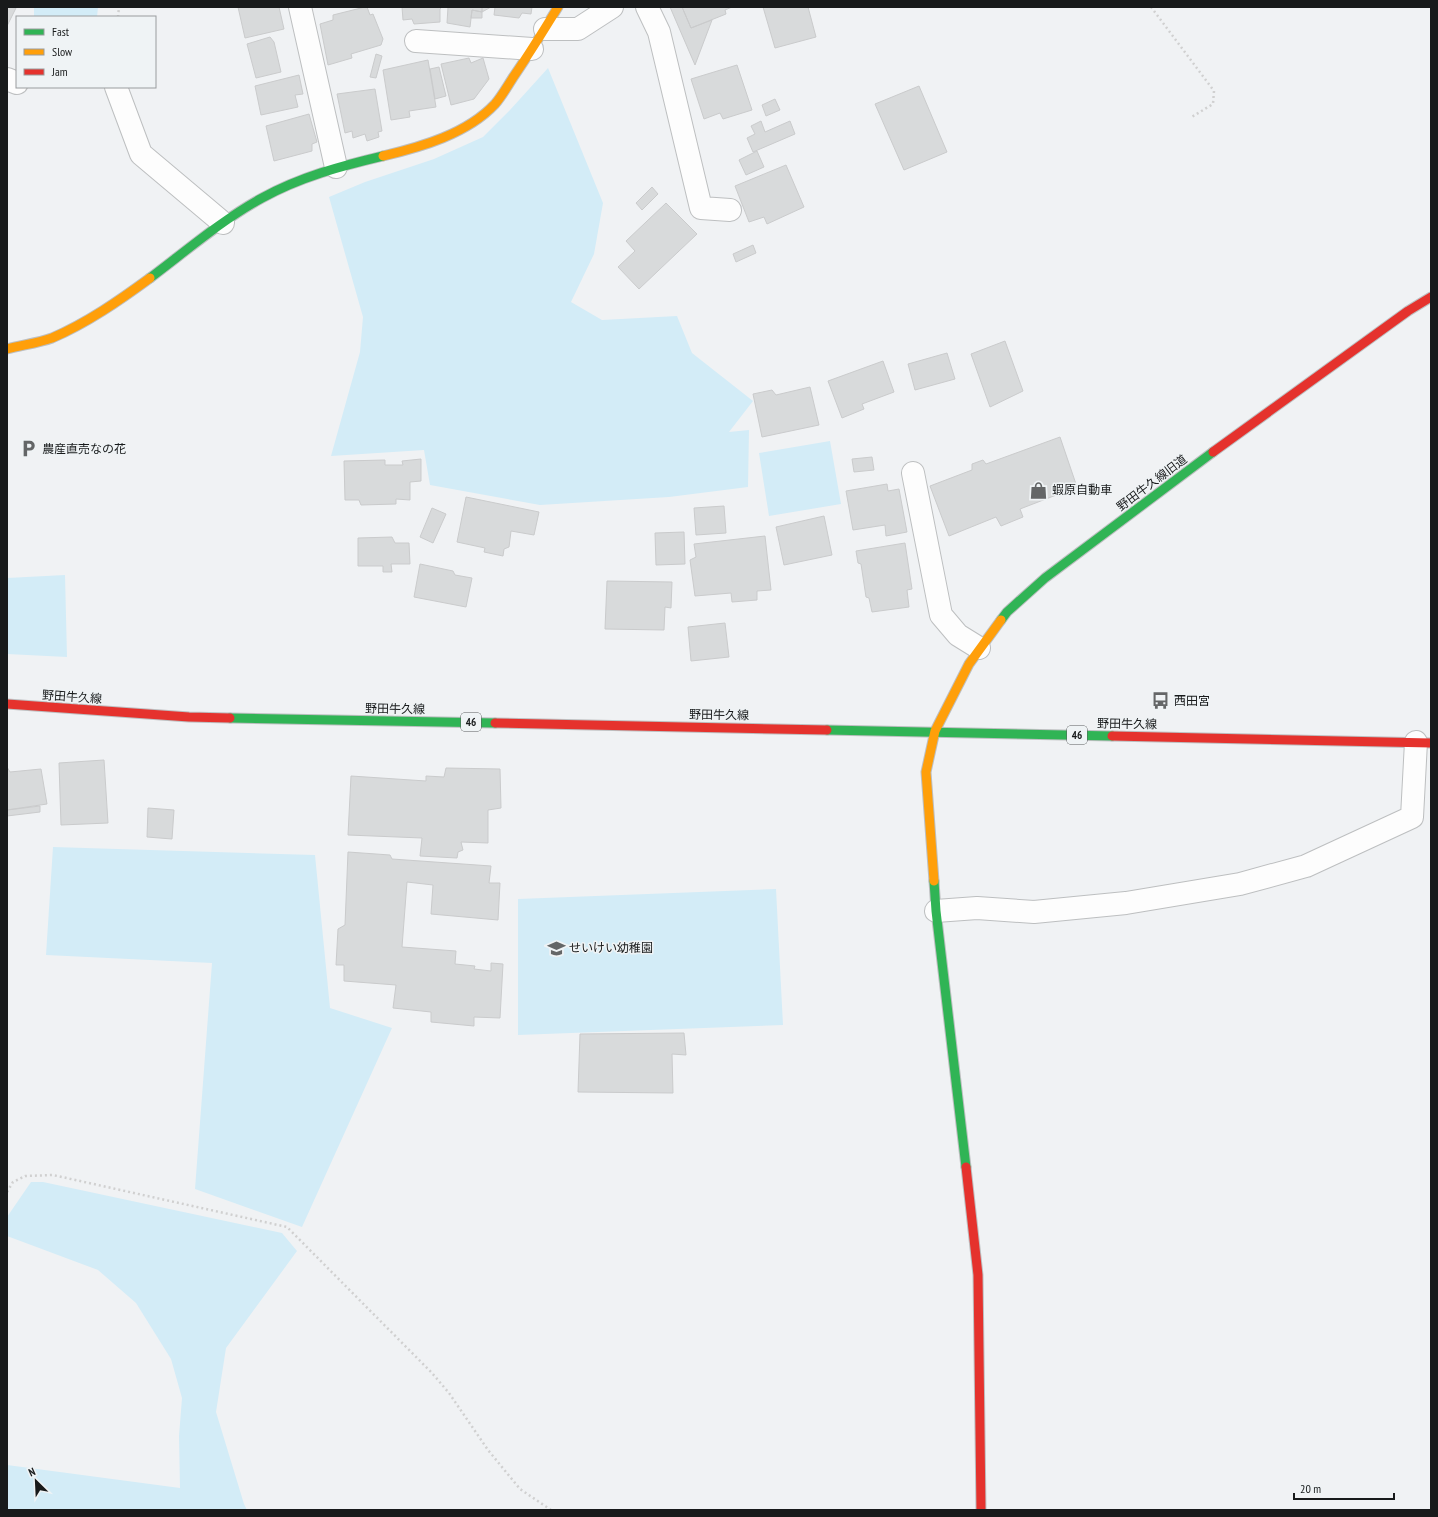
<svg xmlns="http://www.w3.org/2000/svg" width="1438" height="1517" font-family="'PT Sans Narrow','Noto Sans JP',sans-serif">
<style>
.green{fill:#d3ecf7}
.building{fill:#d8dadb;stroke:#cacbcc}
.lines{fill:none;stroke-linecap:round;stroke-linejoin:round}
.street-casing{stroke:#bdbfc0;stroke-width:24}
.fast-casing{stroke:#bdbfc0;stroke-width:11}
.slow-casing{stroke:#bdbfc0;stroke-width:11}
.jam-casing{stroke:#bdbfc0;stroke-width:11}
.path{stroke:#d0d0d0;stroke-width:2.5;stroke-dasharray:2 3;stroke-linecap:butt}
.street{stroke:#fdfdfd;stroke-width:22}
.fast{stroke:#30b455;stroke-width:9}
.slow{stroke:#ff9f0a;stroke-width:9}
.jam{stroke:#e5322d;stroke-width:9}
.labels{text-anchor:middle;stroke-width:3;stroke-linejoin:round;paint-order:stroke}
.shield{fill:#eff3f5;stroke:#585b5c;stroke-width:1}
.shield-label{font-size:11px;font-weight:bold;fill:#181a1b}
.poi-label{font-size:12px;fill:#181a1b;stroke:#eff3f5;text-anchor:start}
.street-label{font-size:12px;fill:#181a1b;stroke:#eff3f5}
</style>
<rect width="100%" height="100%" fill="#f0f2f4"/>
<path class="green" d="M34,7H98L97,17H34Z
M548,68L603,203L594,254L571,302L602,320L677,316L692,353L753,401L729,432L749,430L748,487L669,497L540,505L430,485L424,450L331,456L360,352L363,317L329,197L365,182L434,159L483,137L510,110Z
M830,441L841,504L769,516L759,453Z
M65,575L67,657L7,654V578Z
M53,847L315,855L330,1008L392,1028L302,1227L195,1189L212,963L46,955Z
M776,889L783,1025L518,1035V899Z
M31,1182H43L282,1233L297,1251L226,1348L216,1412L244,1504L247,1510H7V1465L180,1488L179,1436L182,1398L171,1359L136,1303L98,1270L7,1236V1217Z"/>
<path class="building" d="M7,7L16,8L7,26Z
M238,7H279L284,29L245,38Z
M365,7H367L370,15L373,14L383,39L381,45L351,54L352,58L328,65L320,24L333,20V15Z
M402,7H442L440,9V22L414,24L412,19L403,20Z
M448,7H482V12L472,10L470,27L447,23Z
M482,7H491L482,12Z
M495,7H532L531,14L522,13L519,18L494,15Z
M670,7H682L691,28L712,20L695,65Z
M682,7H732L725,10L726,14L691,28Z
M763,7H808L816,37L775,48Z
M472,10L482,12V18H471Z
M270,37L274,42L281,72L256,78L247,44Z
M376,54L382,56L376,78L370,77Z
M469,58L471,63L483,58L489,79L474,99L451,105L441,64Z
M428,60L436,107L409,111L410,117L391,120L383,70Z
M737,65L752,110L723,119L720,113L704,119L691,79Z
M439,67L446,96L435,99L430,69Z
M299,75L303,94L295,95L298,107L261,115L255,86Z
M919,86L947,152L904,170L875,104Z
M375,89L382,131L378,132L379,137L367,141L365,134L353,138L352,131L345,133L337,94Z
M775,99L780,110L766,116L762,105Z
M309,114L317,142L312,144V151L274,161L266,126Z
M761,121L765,132L790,121L795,134L753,152L747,138L755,134L751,126Z
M757,151L764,167L746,175L739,160Z
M786,165L804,207L767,224L764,217L749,222L735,186Z
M652,187L658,194L642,210L636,203Z
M666,203L697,234L639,289L618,267L635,251L626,241Z
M753,245L756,253L736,262L733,254Z
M1005,341L1023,391L990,407L971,354Z
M947,353L955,379L915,390L908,364Z
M883,361L894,392L862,404L864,409L842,418L828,381Z
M810,387L819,425L762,437L753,394L772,390L776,395Z
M1060,437L1077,487L1020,509L1023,517L1001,526L996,517L949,536L930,486L972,470V464L983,460L986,464Z
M872,457L874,470L854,472L852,459Z
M421,459V481L410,482V500L396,499V504L361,505L359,500H345L344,461L385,460V465H403L402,461Z
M887,484L888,491L899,489L907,532L886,536L885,525L853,530L846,491Z
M466,497L539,512L534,535L511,531L509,547L504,549L503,556L484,552L485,548L457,542Z
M724,506L726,533L696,535L694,508Z
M432,508L446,514L433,543L420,537Z
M824,516L832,555L784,565L776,527Z
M684,532L685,564L656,565L655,533Z
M765,536L771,590L757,591V600L732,602L731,593L695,596L690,560L696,557L694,544Z
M392,537L395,543H409L410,564H391L392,572H383V566H358V538Z
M905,543L912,589L907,590L909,607L872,612L869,598L866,597L861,564L858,563L856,551Z
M420,564L453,571L455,575L472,578L466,607L414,597Z
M607,581L672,582L671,608L665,607L664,630L605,629Z
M725,623L729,657L691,661L688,627Z
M104,760L108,823L61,825L59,763Z
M7,767L10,772L41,769L47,804L7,810Z
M446,768L500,769L501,808L488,810V843L461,842L463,850L458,852L457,858L420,856L422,838L348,835L351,776L426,781V776L444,777Z
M40,806V812L7,816V810Z
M148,808L174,810L172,839L147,837Z
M348,852L390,855L392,859L491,866L489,883H500L498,920L431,914L433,885L407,882L402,947L456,951L455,964L475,966L474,969L491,971V963L503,964L500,1018L474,1017V1026L431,1022V1012L393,1008L396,985L344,981V965H336L338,929L345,925Z
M684,1033L686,1055L672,1054L673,1093L578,1092L580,1034Z"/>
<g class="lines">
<defs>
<path id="street" d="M300,7L336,167
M647,7L659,32L701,208L730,210
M545,29H578L612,7
M416,41L532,49
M7,79L17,83
M116,87L141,154L223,223
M913,473L941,615L958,635L979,648
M936,911L977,908L1034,912L1126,903L1240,884L1306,866L1412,817L1416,742"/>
<path id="fast" d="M150,278C186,251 222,220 262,198C300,177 341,166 383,156
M1001,620L1007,612L1045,578L1213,452
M230,718L495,723
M827,730L1112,736
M934,881L936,911L966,1167"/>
<path id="slow" d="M383,156C421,147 467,134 495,104C502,96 508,85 514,76C529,54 544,30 558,7
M7,349C22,345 38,343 52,338C87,323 120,300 150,278
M934,881L926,772L935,731L969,664L1001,620"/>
<path id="jam" d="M1213,452L1408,311L1431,297
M7,704L189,717L230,718
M495,723L827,730
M1112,736L1431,743
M966,1167L978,1275L981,1510"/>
</defs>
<use href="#street" class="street-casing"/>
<use href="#fast" class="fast-casing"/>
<use href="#slow" class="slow-casing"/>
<use href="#jam" class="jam-casing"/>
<path class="path" d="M1151,7L1214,91L1213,104L1190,118
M118,17L119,7
M7,1192L13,1182L25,1176L53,1175L287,1227L432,1373L449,1393L488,1450L520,1489L551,1510"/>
<use href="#street" class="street"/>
<use href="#fast" class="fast"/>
<use href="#slow" class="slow"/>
<use href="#jam" class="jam"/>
</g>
<defs>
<symbol id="parking-bare" viewBox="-9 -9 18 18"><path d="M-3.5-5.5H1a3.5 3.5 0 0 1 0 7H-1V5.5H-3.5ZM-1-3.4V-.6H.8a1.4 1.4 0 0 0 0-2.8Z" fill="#646667" stroke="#eff3f5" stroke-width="2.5" paint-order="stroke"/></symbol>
<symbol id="shop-bare" viewBox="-9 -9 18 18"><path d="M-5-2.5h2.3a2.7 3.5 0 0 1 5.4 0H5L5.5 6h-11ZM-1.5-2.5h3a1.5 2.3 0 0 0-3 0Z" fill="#646667" stroke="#eff3f5" stroke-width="2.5" paint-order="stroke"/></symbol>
<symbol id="bus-bare" viewBox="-9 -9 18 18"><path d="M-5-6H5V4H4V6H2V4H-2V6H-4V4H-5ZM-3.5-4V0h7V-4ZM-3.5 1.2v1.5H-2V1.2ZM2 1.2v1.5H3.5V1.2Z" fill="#646667" stroke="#eff3f5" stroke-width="2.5" paint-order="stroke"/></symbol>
<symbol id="school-bare" viewBox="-9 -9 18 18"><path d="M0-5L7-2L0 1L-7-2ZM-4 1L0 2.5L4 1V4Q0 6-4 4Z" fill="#646667" stroke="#eff3f5" stroke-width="2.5" paint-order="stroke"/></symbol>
</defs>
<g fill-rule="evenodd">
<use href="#parking-bare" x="16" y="436" width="25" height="25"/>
<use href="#shop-bare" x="1026" y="478" width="25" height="25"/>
<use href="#bus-bare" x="1148" y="688" width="25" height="25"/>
<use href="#school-bare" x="544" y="936" width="25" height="25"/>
</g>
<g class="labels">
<g class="shield">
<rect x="461" y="713" width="20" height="18" rx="3"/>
<rect x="1067" y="726" width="20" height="18" rx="3"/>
</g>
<g class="shield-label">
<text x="471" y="726">46</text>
<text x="1077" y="739">46</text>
</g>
<g class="poi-label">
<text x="42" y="453">農産直売なの花</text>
<text x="1052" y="494">蝦原自動車</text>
<text x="1174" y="705">西田宮</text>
<text x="569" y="952">せいけい幼稚園</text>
</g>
<g class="street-label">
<text transform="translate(1152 483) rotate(-37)" y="4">野田牛久線旧道</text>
<text transform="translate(72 697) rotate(4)" y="4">野田牛久線</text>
<text transform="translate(395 709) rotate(1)" y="4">野田牛久線</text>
<text transform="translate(719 715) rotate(1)" y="4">野田牛久線</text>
<text transform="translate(1127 724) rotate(1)" y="4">野田牛久線</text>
</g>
</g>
<rect width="1438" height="1517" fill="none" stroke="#181a1b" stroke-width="16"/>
<rect x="16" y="16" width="140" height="72" fill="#eff3f5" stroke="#999c9e"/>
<rect x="24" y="29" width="20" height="6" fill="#30b455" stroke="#999c9e"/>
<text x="52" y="36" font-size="12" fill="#181a1b">Fast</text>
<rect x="24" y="49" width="20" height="6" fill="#ff9f0a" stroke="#999c9e"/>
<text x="52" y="56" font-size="12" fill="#181a1b">Slow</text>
<rect x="24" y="69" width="20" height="6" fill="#e5322d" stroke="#999c9e"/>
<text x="52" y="76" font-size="12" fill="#181a1b">Jam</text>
<g transform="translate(36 1481) rotate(336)" stroke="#eff3f5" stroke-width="3" paint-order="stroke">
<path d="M0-3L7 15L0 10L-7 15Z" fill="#181a1b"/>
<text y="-6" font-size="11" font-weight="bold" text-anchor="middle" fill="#181a1b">N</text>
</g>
<path d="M1294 1493v6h100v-6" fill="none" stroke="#181a1b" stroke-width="2"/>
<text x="1300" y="1493" font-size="12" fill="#181a1b" stroke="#eff3f5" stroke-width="3" paint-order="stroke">20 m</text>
</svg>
